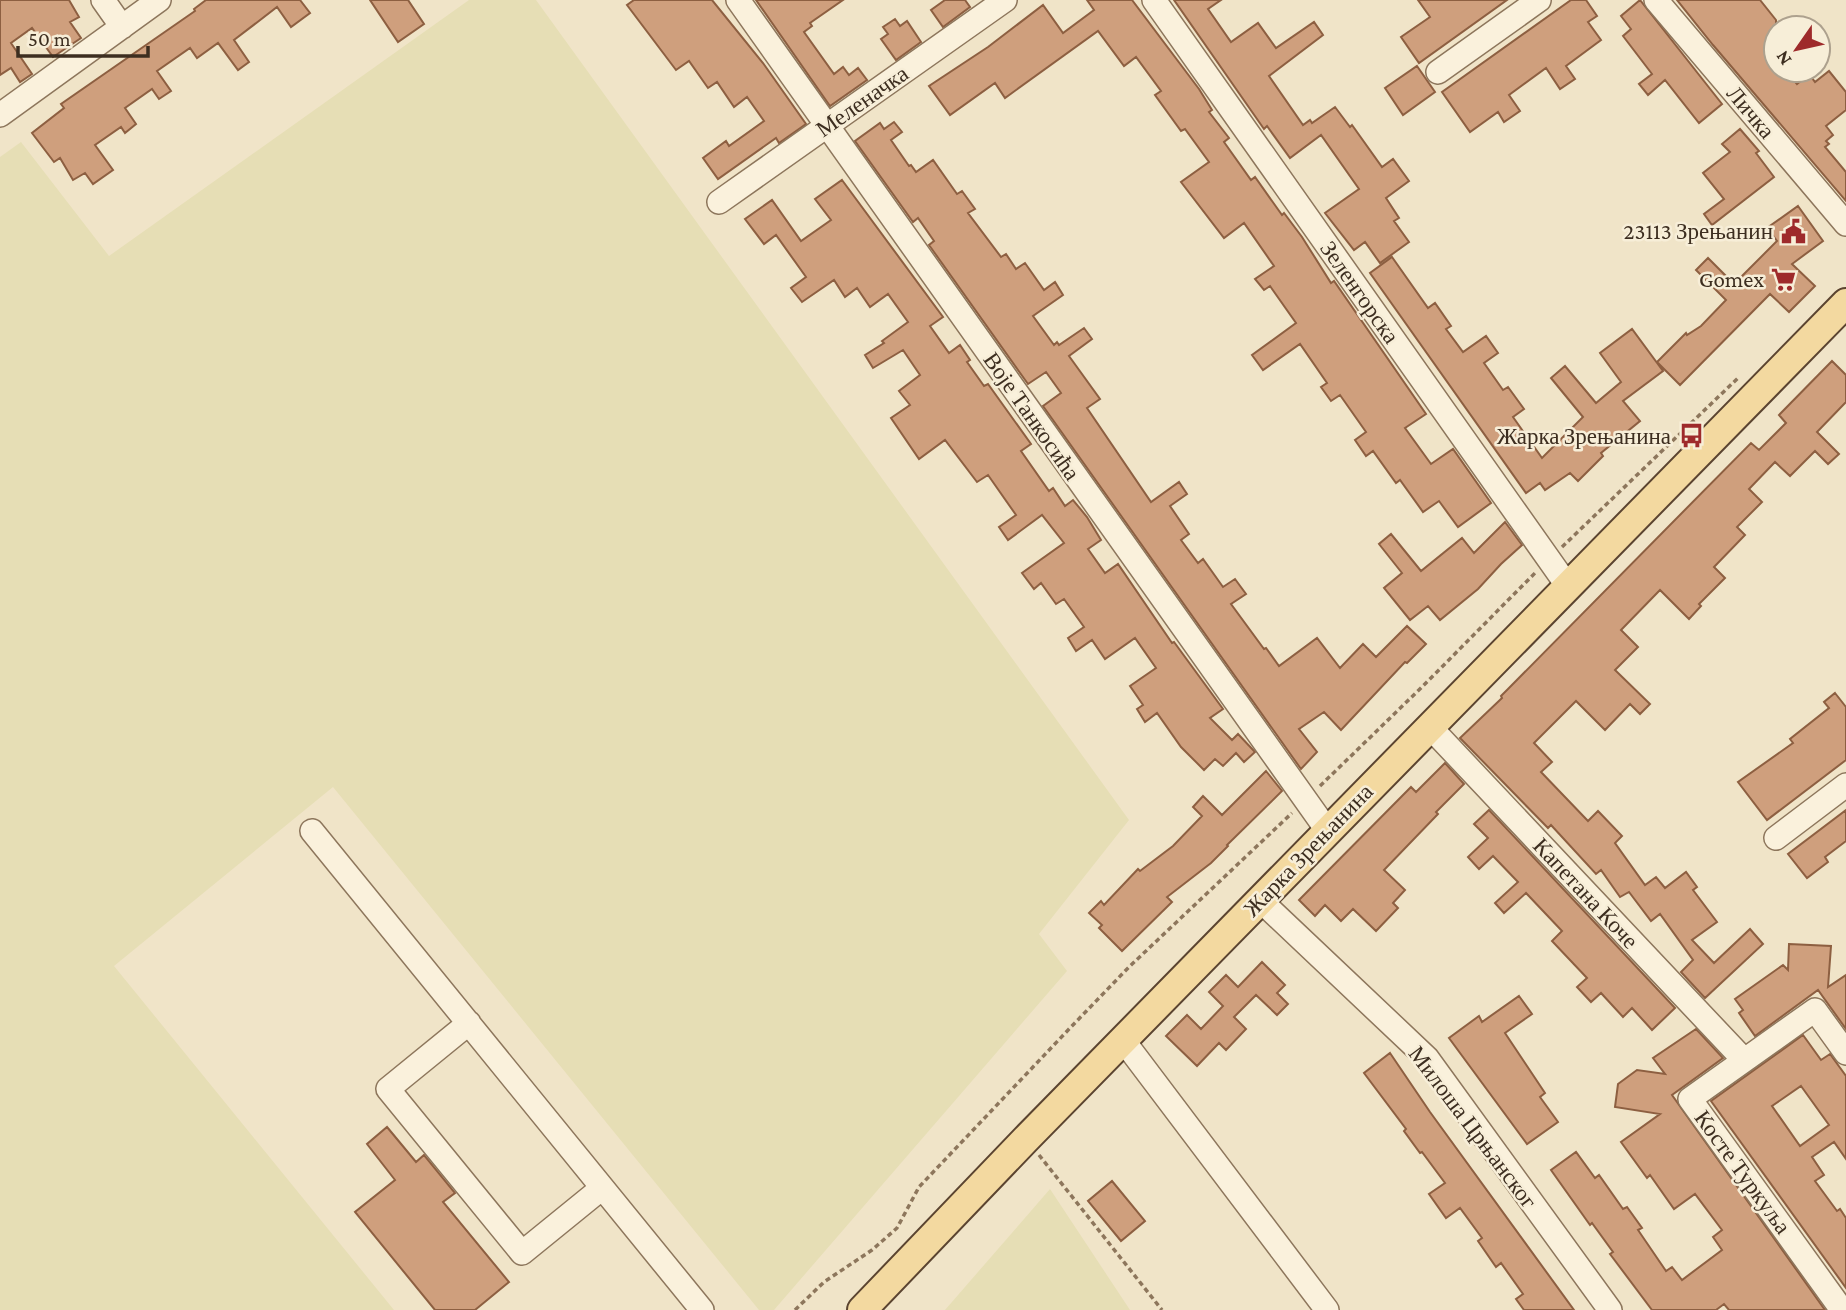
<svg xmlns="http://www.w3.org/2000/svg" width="1846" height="1310" font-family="'Crimson Pro',serif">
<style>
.farmland{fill:#e6deb5}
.building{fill:#cf9f7d;stroke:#8d5f41;stroke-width:2;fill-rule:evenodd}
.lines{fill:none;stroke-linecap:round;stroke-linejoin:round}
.minor-casing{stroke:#8d765c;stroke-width:26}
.major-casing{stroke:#5b4430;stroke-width:32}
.path{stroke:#8d765c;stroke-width:3.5;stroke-dasharray:5 3.5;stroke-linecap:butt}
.minor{stroke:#faf1dc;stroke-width:23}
.major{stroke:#f3d9a0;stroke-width:28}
.labels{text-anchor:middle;stroke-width:5;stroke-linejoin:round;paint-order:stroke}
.street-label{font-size:23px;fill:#3d2e20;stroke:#f7eed8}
.poi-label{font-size:23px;fill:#3d2e20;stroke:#f7eed8;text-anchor:end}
</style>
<rect width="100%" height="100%" fill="#f0e4c8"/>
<path class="farmland" d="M469,0H536L1129,820L1039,934L1067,971L774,1310H759L333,787L114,966L394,1310H0V157L21,142L109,256Z
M1050,1189L1130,1310H945Z"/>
<path class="building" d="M0,0H69L79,17L70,22L81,38L53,57L32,28L11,43L32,74L20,82L11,68L0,75Z
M206,0H300L310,13L291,27L277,7L234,40L249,62L238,70L218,43L197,58L190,48L157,71L171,91L159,99L152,89L125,108L136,124L125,133L121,127L95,145L113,170L93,184L85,173L73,180L60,158L54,162L32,133L64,108L61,104L195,11L194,9Z
M370,0H408L424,24L398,42Z
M634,0H712L763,63L806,124L779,143L776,138L718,179L703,158L726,141L729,146L764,121L747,97L734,107L717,82L708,88L689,61L676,70L627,5Z
M756,0H843L810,23L812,26L804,32L834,74L843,67L849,75L858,68L867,80L830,106Z
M945,0H965L970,7L943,27L931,10Z
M1087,0H1132L1199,89L1212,110L1209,112L1229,138L1224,142L1251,180L1255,177L1282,215L1284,213L1302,237L1331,283L1334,281L1426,414L1405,428L1431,464L1453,449L1491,503L1458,527L1439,501L1423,512L1400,480L1396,483L1373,451L1366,456L1355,440L1366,432L1340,395L1331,401L1321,387L1327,383L1300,344L1263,370L1252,355L1296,323L1270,286L1264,290L1255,279L1274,266L1244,223L1224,238L1181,182L1209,162L1185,129L1181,131L1155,95L1161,91L1136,57L1124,66L1098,31L1005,98L995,83L950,115L929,86L988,47L1043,5L1063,33L1094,10Z
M1174,0H1221L1208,9L1231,42L1258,23L1276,48L1314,22L1323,35L1269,76L1303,125L1310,120L1312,123L1335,107L1350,127L1352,125L1382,167L1393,159L1409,181L1386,198L1399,218L1394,221L1409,242L1380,263L1365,242L1354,250L1325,213L1359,189L1321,135L1290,158L1267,126L1264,129Z
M1418,0H1507L1419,63L1401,37L1430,17Z
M1571,0H1586L1597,16L1588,22L1601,40L1566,66L1575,79L1560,89L1546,68L1509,95L1520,111L1504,122L1498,112L1470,132L1442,92Z
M1640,0L1722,104L1699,123L1665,80L1648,95L1639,84L1652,74L1623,36L1631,29L1621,16Z
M1677,0H1760L1776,20V43L1769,49L1776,58V70H1785L1797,84L1809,74L1815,82L1829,71L1846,92V110L1826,126L1833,135L1826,141L1829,144L1825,147L1846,172V201L1713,45Z
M895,19L900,26L907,21L921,42L896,60L881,39L888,34L883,27Z
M1417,66L1435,92L1403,115L1385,88Z
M894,122L902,132L891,140L909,166L911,165L916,172L933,160L957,194L962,191L975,209L968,213L1001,257L1006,254L1016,269L1025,263L1044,290L1055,282L1063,295L1033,316L1054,345L1057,342L1059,345L1084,328L1092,339L1069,356L1100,399L1087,408L1151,502L1179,482L1187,494L1170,506L1189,534L1181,540L1198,563L1203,559L1223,587L1235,579L1246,594L1231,604L1264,649L1266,648L1279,666L1317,638L1340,668L1363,644L1376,657L1407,626L1426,644L1407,663L1405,662L1341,730L1324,712L1299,729L1317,752L1301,769L1043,406L1061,393L1046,372L1028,384L929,245L934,241L918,218L913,222L855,141L880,123L884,129Z
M1740,129L1759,151L1756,153L1774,177L1712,225L1704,214L1724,199L1703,173L1730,152L1722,144Z
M842,180L943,317L930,326L949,353L960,345L970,360L967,362L984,386L988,384L1031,444L1021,451L1049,491L1053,488L1065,506L1073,500L1087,517L1101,540L1088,549L1105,573L1118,564L1172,643L1174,642L1223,709L1210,718L1232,740L1238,734L1255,752L1244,762L1236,753L1223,766L1215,759L1204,770L1181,747L1157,713L1145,722L1137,709L1143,705L1130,686L1156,668L1135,638L1105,659L1092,640L1076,651L1068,638L1084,627L1064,599L1056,604L1041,583L1034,589L1022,573L1064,543L1042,515L1008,540L999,527L1016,515L988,475L977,482L945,440L919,459L891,418L910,405L899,391L920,375L903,350L873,368L865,355L884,343L882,341L908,322L888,294L870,307L857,288L845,297L834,280L802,302L791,288L806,277L776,235L764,244L745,219L772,200L801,241L831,220L815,199Z
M1798,206L1823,241L1792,264L1815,286L1789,312L1770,294L1680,385L1657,362L1686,333L1687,335L1701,326L1726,300L1696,270L1708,258L1734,284L1777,241L1767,228Z
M1392,257L1428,308L1435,303L1451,326L1446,329L1463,352L1486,336L1498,353L1484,363L1503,390L1508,387L1524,409L1513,417L1542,458L1583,417L1551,378L1565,366L1596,403L1621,382L1600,353L1632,329L1663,371L1623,401L1640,421L1601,453L1603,456L1578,481L1570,473L1545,490L1540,483L1526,493L1370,273Z
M1832,361L1846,375V402L1817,432L1839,454L1828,464L1815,451L1790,476L1775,462L1749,489L1762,502L1737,527L1745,535L1714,567L1725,578L1699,604L1701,606L1689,619L1660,590L1621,630L1638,647L1615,670L1650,704L1640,714L1630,704L1605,730L1576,701L1534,743L1552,762L1541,772L1588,821L1598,811L1622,836L1615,843L1645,885L1656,877L1665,888L1686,872L1697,887L1693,890L1717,922L1692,940L1714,963L1750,929L1763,944L1705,998L1681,972L1693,960L1660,914L1651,921L1629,892L1620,897L1601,870L1596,874L1551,825L1548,828L1460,738L1502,698L1501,696L1508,689L1751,443L1759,450L1786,423L1779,415Z
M1505,522L1522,545L1501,564L1478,589L1440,620L1428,606L1410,620L1384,588L1402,573L1379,544L1391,534L1421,571L1462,538L1474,553Z
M1835,693L1846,707V760L1767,820L1738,782L1793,743L1790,739L1829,708L1824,702Z
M1445,763L1464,784L1436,812L1438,814L1384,870L1405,890L1393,903L1398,908L1376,931L1353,909L1341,921L1325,905L1315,916L1299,900L1411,787L1416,792Z
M1266,771L1282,791L1227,845L1228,846L1211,863L1167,897L1172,902L1122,951L1099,928L1102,925L1089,913L1101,901L1104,905L1138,869L1140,871L1173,846L1202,816L1193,807L1203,796L1222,815Z
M1489,810L1675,1008L1652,1030L1632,1008L1623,1017L1601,993L1591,1002L1577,987L1587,978L1552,941L1562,931L1526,893L1504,913L1495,903L1518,882L1493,856L1479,869L1468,857L1488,838L1474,824Z
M1846,810V841L1825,857L1828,862L1807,878L1788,854Z
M1789,944L1831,946L1828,987L1846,975V1029L1818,990L1755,1036L1739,1013L1743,1010L1735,999L1783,965L1788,970Z
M1262,962L1285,985L1277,993L1288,1004L1277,1015L1256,995L1234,1017L1246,1029L1226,1050L1219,1043L1197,1066L1166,1036L1187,1015L1201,1029L1223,1006L1209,992L1226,975L1238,987Z
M1519,996L1532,1014L1505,1033L1545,1093L1540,1097L1558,1122L1527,1144L1449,1038L1479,1016L1482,1022Z
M1696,1029L1723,1058L1672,1095L1825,1310H1729L1724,1304L1716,1310H1652L1610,1254L1613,1252L1592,1223L1590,1225L1551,1170L1576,1152L1595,1178L1599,1175L1623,1209L1627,1207L1642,1228L1638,1230L1666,1271L1672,1267L1682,1280L1722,1250L1713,1237L1722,1230L1695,1194L1674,1209L1650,1175L1647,1178L1621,1142L1660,1114L1615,1107L1618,1084L1637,1070L1665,1074L1653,1058Z
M1803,1035L1821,1060L1830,1054L1846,1076V1159L1834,1142L1812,1157L1824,1175L1815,1181L1837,1211L1840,1209L1846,1218V1288L1711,1101ZM1801,1086L1829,1125L1800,1146L1772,1106Z
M1390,1053L1430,1112L1574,1310H1524L1516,1299L1523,1294L1501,1263L1496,1267L1478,1241L1482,1238L1460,1208L1446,1218L1429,1194L1445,1183L1422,1152L1420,1153L1404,1131L1406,1129L1364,1073Z
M387,1127L416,1162L424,1155L455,1193L443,1202L509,1282L475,1310H435L355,1212L395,1180L367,1144Z
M1112,1181L1145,1221L1121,1241L1088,1201Z"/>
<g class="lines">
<defs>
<path id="minor" d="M103,0L122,27
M738,0L1327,830
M1154,0L1567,585
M1656,0L1846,224
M1438,72L1539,0
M0,115L159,0
M719,202L1005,0
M1429,726L1744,1060
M312,831L702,1310
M1776,838L1846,785
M1260,900L1427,1058L1610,1310
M469,1023L388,1089L522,1253L602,1188
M1123,1040L1327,1310
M1842,1310L1690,1099L1815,1010L1846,1053"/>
<path id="major" d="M862,1310L1026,1139L1846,303"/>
</defs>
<use href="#minor" class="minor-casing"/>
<use href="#major" class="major-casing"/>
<path class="path" d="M1562,547L1738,378
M1320,786L1423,686L1536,572
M1039,1155L1162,1310
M795,1310L824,1282L872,1250L897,1228L919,1187L1071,1027L1129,967L1292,813"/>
<use href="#minor" class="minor"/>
<use href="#major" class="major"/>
</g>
<defs>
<symbol id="civic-bare" viewBox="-9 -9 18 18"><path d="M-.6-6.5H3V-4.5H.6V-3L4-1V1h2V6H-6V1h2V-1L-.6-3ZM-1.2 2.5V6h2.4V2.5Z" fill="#9e2a2b" stroke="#f7eed8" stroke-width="2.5" paint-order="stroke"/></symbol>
<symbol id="supermarket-bare" viewBox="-9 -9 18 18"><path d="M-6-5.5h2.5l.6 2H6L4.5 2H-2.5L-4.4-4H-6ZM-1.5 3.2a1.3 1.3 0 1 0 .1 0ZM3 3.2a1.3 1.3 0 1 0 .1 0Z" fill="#9e2a2b" stroke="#f7eed8" stroke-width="2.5" paint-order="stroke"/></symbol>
<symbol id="bus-bare" viewBox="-9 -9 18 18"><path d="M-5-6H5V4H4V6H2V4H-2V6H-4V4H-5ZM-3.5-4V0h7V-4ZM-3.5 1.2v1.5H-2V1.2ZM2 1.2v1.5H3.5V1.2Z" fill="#9e2a2b" stroke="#f7eed8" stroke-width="2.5" paint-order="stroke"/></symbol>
</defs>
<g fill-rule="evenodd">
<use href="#civic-bare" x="1776" y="214" width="35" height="35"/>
<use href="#supermarket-bare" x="1766" y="262" width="35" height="35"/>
<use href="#bus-bare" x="1674" y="418" width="35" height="35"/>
</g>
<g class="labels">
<g class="street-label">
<text transform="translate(862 101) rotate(-35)" y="8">Меленачка</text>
<text transform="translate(1751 112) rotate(50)" y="8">Личка</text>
<text transform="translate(1360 292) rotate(55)" y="8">Зеленгорска</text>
<text transform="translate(1032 416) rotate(55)" y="8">Воје Танкосића</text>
<text transform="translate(1308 850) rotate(-46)" y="8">Жарка Зрењанина</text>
<text transform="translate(1586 893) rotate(47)" y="8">Капетана Коче</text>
<text transform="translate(1473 1127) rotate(53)" y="8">Милоша Црњанског</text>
<text transform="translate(1743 1172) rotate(54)" y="8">Косте Туркуља</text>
</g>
<g class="poi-label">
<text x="1773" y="239">23113 Зрењанин</text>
<text x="1764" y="287">Gomex</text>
<text x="1671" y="444">Жарка Зрењанина</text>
</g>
</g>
<g transform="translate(1797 49) rotate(236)"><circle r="33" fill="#f7eed8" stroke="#ada18e" stroke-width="2"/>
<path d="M0-5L12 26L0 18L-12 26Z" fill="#9e2a2b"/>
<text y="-10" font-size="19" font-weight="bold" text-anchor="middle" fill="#3d2e20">N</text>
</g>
<path d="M18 46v10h130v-10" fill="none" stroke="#3d2e20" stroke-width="3.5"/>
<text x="28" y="46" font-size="21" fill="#3d2e20" stroke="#f7eed8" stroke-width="5" paint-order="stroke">50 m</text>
</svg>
